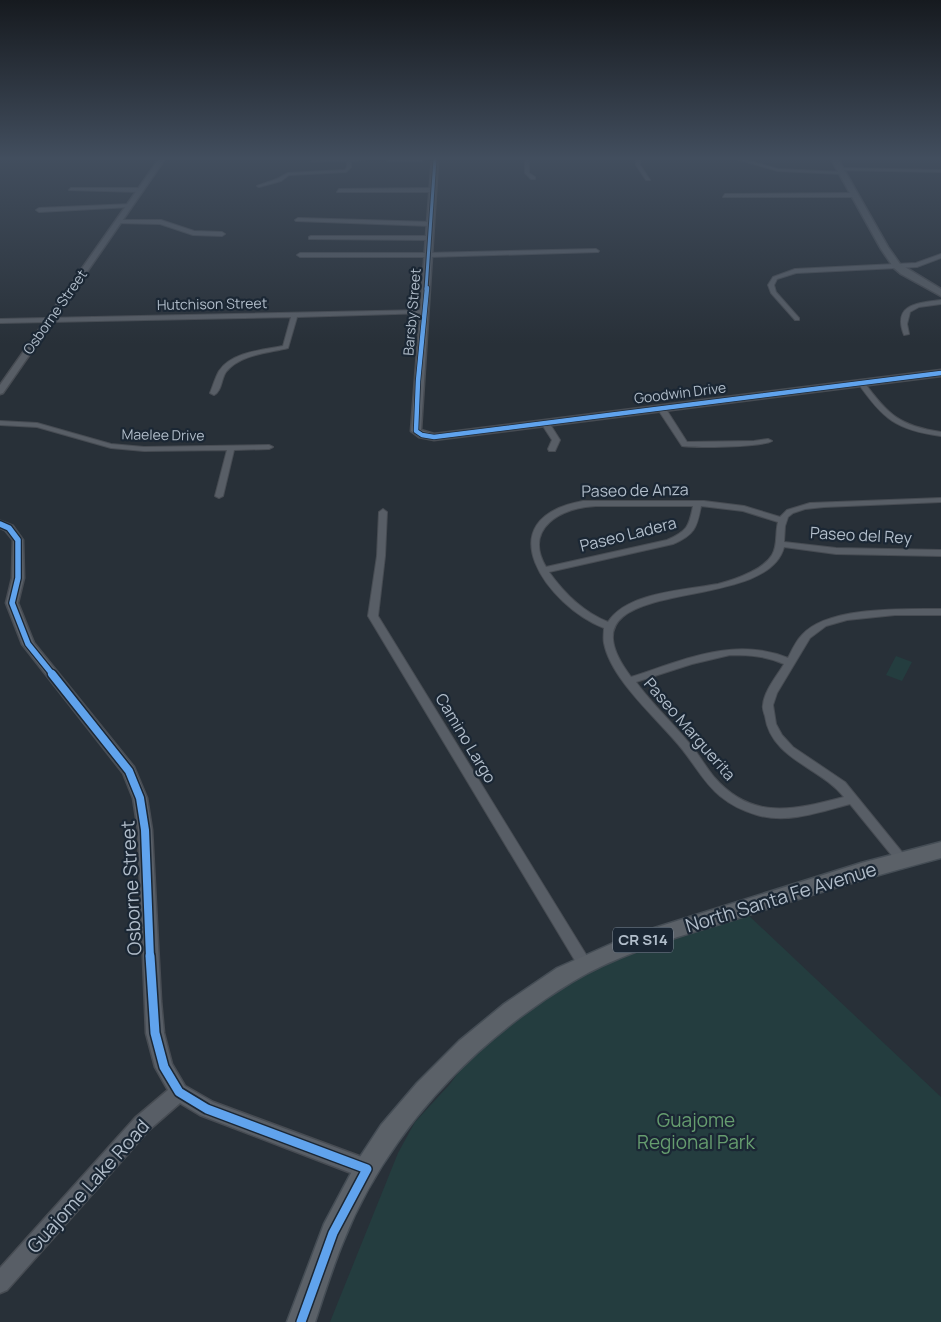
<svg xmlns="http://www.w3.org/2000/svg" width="941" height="1322" font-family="Manrope,sans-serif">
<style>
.green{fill:#243d3f}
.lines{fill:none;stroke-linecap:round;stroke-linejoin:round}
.minor-casing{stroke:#474c53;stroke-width:2}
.tertiary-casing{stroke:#474c53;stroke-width:3}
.secondary-casing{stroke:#474c53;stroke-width:3}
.primary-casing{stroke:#454d55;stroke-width:3}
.minor{fill:#585e66;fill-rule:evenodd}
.tertiary{fill:#585e66;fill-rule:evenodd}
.secondary{fill:#575d64;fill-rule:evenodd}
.primary{fill:#5b6168;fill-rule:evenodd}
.cycleway-far4-casing{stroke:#1b2734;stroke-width:5}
.cycleway-far3-casing{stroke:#1b2734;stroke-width:6}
.cycleway-far2-casing{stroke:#1b2734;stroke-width:8}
.cycleway-far1-casing{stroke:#1b2734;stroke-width:11}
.cycleway-casing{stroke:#1b2734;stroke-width:12}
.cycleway-far4{stroke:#60a3ed;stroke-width:3}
.cycleway-far3{stroke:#60a3ed;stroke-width:4.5}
.cycleway-far2{stroke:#60a3ed;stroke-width:5.5}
.cycleway-far1{stroke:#60a3ed;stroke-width:8}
.cycleway{stroke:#60a3ed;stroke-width:9}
.labels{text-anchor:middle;stroke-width:4.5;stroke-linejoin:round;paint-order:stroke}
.far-street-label{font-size:14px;fill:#b1bdca;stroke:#1b2734}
.shield{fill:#1b2734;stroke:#84909d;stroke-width:1}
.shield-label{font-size:15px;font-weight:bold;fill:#b1bdca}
.street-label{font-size:16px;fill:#b1bdca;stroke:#1b2734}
.near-street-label{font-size:19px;fill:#b1bdca;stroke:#1b2734}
.near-park-label{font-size:19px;fill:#669d6f;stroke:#1b2734}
</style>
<rect width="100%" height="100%" fill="#283038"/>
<path class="green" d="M896,656L912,662L902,681L886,675Z
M746,913L941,1097V1322H330L398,1153L415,1122L450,1084L470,1056L532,1005L609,960Z"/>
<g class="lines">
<defs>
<path id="minor" d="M339,159H370L351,161V167L346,172L289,175L281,181L259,187L257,186L277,179L288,173L345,170L347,167V161L313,162L311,161Z
M525,159H529V173L535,177V179H531L525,173Z
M636,159H640V165L650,180H646L636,165Z
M736,159H742L778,169L842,172L844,173L842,174L778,171Z
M838,168L941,170V172L840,170Z
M71,188H140L143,190L140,192L69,190Z
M339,189L433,188L436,190L433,192H337Z
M725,194L854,193L857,195L854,197H723Z
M132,204L130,207L39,212L36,210L39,208Z
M298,218L431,222L434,224L431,226L296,221L295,220Z
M118,220H161L194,231L222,232L225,234L222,236L193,235L160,224L116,223V221Z
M311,236H430L433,238L430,240L309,239V237Z
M596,249L599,251L598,252L429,257H300L297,255L300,253H427Z
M941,254V258L917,267L796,273L777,279L774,285L776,292L799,318V320H795L771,293L768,285L773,277L795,269L916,263Z
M941,300V304L919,307L910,312L907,324L909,334L904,335C892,304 918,303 941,300Z
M425,310L428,312L427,313L297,317L288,348C269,353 240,354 226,372C221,379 222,391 214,395L210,393C213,386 215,378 219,371C232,352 262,350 283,346L291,317L0,323V319Z
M860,382H864C888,415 900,426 941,432V436C896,430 883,419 858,383Z
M658,406H664L687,442L754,441L768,439L772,441C763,447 696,448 682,446L657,408Z
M0,421L37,423L111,444L144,447L269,445L273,447L269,449L234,450L223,496L219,498L215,496L227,450L144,451L111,448L37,427L0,425Z
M542,421H548L560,440L555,451H549L548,449L552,440L541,423Z
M941,498V502L824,507L805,509L793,513L788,517L785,526L784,542L836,548L941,550V556L836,554L784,547C766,618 550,570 631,677C684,660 734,636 788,658C792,650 796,641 802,635C827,606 905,609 941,609V615H895L847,620L826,626L810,638L777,693L773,705L776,724L782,735L793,747L845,782L906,857L908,860L906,863L902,865L898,863L850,804C820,812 788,824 757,815C743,811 731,805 720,796C704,783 695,765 682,749C658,719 611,680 604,643C603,638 604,632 604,628C548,606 484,519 583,501H704L744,506L780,517L787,510L810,503ZM596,506H693C689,527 687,531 667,540L546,567C523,528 562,507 596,506ZM701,506L743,511L778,522C775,533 778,545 772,555C767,563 759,568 751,572C741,577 730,581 718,584C686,590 627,592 608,622C583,612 564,593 549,572L673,544C694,535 697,528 701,506ZM730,655C750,655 766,656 784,664C777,676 764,691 763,705C762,708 764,713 765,716C771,759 820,767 844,797C794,810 752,821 714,777C705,766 698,753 689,743C672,722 652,704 636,682L692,664Z
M383,509L387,512L385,556L378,616L590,961L592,965L590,969L585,971L580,969L368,616L377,556L379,512Z"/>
<path id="tertiary" d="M159,159H165L3,393L0,394V385Z
M386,159H424L421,161H389Z
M432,159H438L421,430L434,434L941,370V376L434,440L419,437L411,431Z
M0,521L13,526L23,540L24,578L18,603L34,643L134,767L147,798L152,830L161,1001L164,1033L172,1064L185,1086L213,1102L367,1159L374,1162L377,1169L374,1176L367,1179L200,1115L180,1103L149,1130L7,1290L0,1293V1268L135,1118L168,1090L155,1067L146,1033L138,830L133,798L123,773L22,644L6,603L12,578L13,540L5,530L0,528Z"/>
<path id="secondary" d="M831,159H838L888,247L900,264L941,289V296L901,274L894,268L881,249Z"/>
<path id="primary" d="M941,842V858C869,877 797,899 726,922C675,938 618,954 572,982C506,1022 443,1078 398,1142C378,1170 357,1207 344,1240C333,1266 324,1295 315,1322H287L324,1224L358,1160L381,1125L417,1083L459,1041L504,1004L557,968L629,936L861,863Z"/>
</defs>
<use href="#minor" class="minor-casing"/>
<use href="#tertiary" class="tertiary-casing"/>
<use href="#secondary" class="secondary-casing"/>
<use href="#primary" class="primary-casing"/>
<use href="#minor" class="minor"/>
<use href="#tertiary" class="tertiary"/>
<use href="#secondary" class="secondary"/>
<use href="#primary" class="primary"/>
<defs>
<path id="cycleway-far4" d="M426,289L435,159"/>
<path id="cycleway-far3" d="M427,288L418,381L416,431L422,435L434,437L941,373"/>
<path id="cycleway-far2" d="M0,524L9,528L18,540V578L12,603L28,644L53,675"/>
<path id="cycleway-far1" d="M52,674L129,771L140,798L145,830L150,958"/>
<path id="cycleway" d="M150,956L155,1033L164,1067L179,1092L207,1109L367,1169L333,1233L301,1322"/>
</defs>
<use href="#cycleway-far4" class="cycleway-far4-casing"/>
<use href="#cycleway-far3" class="cycleway-far3-casing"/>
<use href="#cycleway-far2" class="cycleway-far2-casing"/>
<use href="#cycleway-far1" class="cycleway-far1-casing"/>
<use href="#cycleway" class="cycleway-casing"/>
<use href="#cycleway-far4" class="cycleway-far4"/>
<use href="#cycleway-far3" class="cycleway-far3"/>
<use href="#cycleway-far2" class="cycleway-far2"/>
<use href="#cycleway-far1" class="cycleway-far1"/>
<use href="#cycleway" class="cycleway"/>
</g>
<linearGradient id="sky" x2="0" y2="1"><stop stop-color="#161a1f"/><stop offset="0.46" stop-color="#424e5e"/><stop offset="1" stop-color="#424e5e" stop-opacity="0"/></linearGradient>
<rect width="941" height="344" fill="url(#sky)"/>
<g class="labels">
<g class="far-street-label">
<text transform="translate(212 304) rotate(-1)" y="5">Hutchison Street</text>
<text transform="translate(55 312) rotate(-55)" y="5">Osborne Street</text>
<text transform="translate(412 312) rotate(-85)" y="5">Barsby Street</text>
<text transform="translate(680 393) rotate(-7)" y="5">Goodwin Drive</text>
<text transform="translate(163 435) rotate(1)" y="5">Maelee Drive</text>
</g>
<rect class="shield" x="613" y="927.5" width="60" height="25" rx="4"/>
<g class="shield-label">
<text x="643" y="945">CR S14</text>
</g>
<g class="street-label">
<text transform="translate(635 490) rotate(-1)" y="6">Paseo de Anza</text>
<text transform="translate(628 534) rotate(-14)" y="6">Paseo Ladera</text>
<text transform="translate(861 535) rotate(3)" y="6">Paseo del Rey</text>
<text transform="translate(690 729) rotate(49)" y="6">Paseo Marguerita</text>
<text transform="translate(466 738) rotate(59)" y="6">Camino Largo</text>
</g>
<g class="near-street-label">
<text transform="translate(131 888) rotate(-93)" y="7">Osborne Street</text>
<text transform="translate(781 897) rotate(-17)" y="7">North Santa Fe Avenue</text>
<text transform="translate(88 1186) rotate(-48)" y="7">Guajome Lake Road</text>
</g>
<g class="near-park-label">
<text x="696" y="1127">Guajome<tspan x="696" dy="22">Regional Park</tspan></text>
</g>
</g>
</svg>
